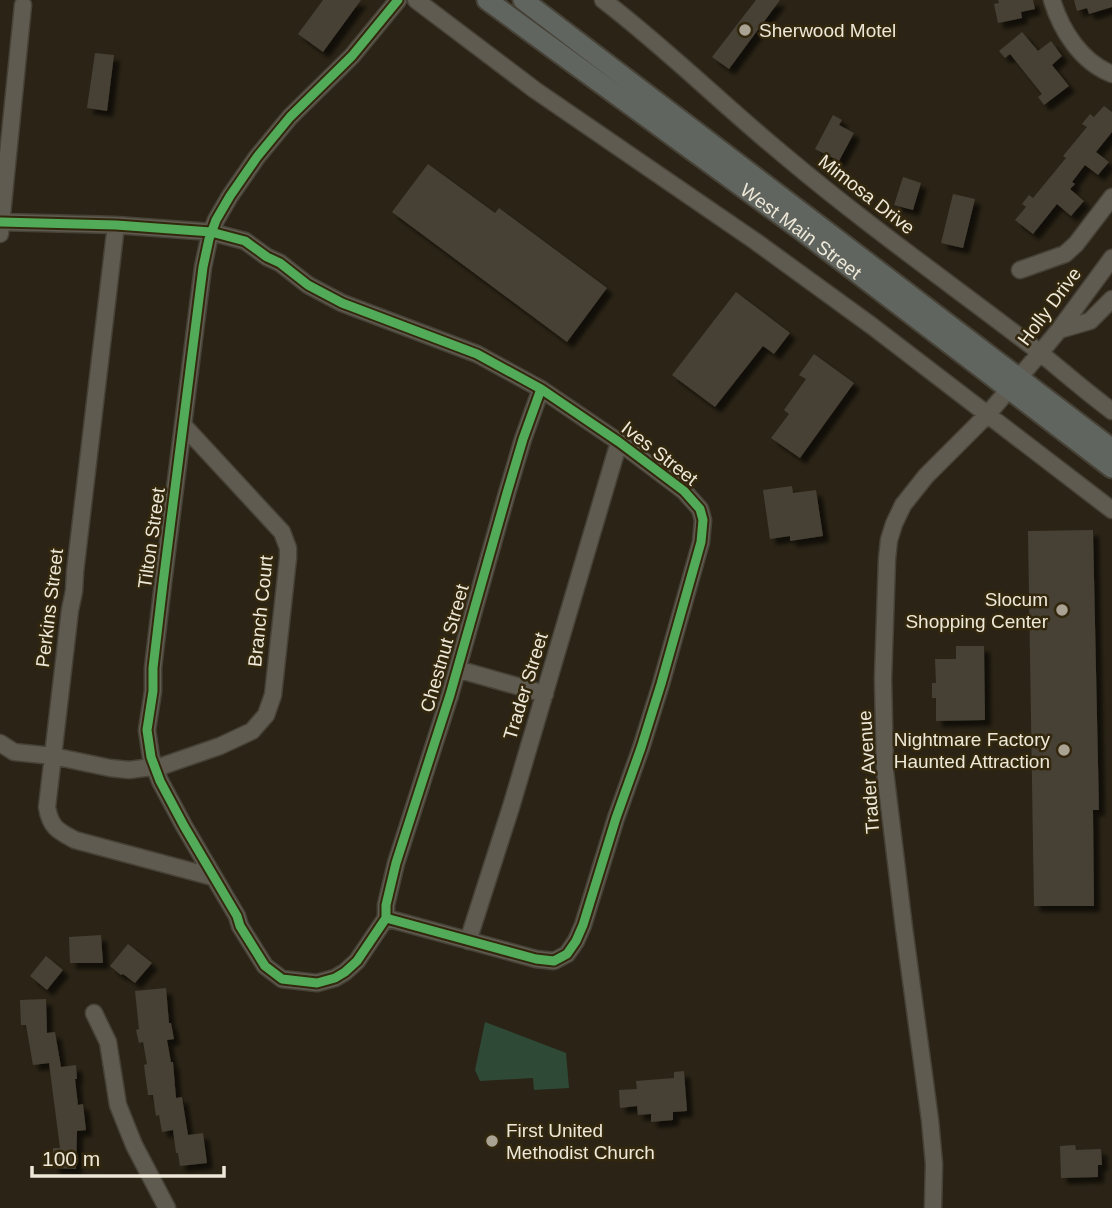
<svg xmlns="http://www.w3.org/2000/svg" width="1112" height="1208" font-family="Arial,sans-serif">
<style>
.green{fill:#2e4a37}
.building{fill:#474035;filter:url(#shadow)}
.lines{fill:none;stroke-linecap:round;stroke-linejoin:round}
.minor-casing{stroke:#474237;stroke-width:19}
.major-casing{stroke:#474237;stroke-width:23}
.minor{stroke:#605b51;stroke-width:16}
.major{stroke:#61655f;stroke-width:19}
.cycleway-casing{stroke:#33280e;stroke-width:13}
.cycleway{stroke:#51ab58;stroke-width:9}
.poi-dot{fill:#aaa394;stroke:#33280e;stroke-width:2.5}
.labels{text-anchor:middle;stroke-width:5;stroke-linejoin:round;paint-order:stroke}
.poi-label{font-size:19px;fill:#eee8d8;stroke:#33280e;text-anchor:start}
.street-label{font-size:19px;fill:#eee8d8;stroke:#33280e}
</style>
<defs>
<filter id="shadow"><feDropShadow dx="6" dy="6" stdDeviation="2" flood-color="#0009"/></filter>
</defs>
<rect width="100%" height="100%" fill="#2b2416"/>
<path class="green" d="M485,1022L566,1053L569,1088L534,1090L533,1078L480,1081L475,1070Z"/>
<path class="building" d="M323,0H361L323,52L298,34Z
M756,0H780L729,69L712,57Z
M998,0H1033L1035,9L1021,12L1022,18L998,23L994,4L999,3Z
M1074,0H1112V7L1089,14L1087,8L1077,11Z
M1022,32L1038,51L1051,41L1062,56L1052,65L1069,86L1044,105L1038,97L1042,94L1010,54L1005,58L999,51Z
M95,53L114,55L107,111L87,108Z
M1104,106L1112,112V132L1096,152L1109,162L1098,175L1085,165L1072,182L1075,184L1070,189L1084,201L1071,216L1057,204L1033,234L1015,220L1026,207L1022,204L1029,195L1033,198L1066,158L1063,156L1087,127L1082,124L1090,114L1094,117Z
M833,115L842,120L839,125L854,133L839,161L815,149Z
M428,164L495,213L499,208L607,288L567,342L392,212Z
M903,177L921,183L913,210L894,205Z
M953,194L975,199L963,248L941,243Z
M736,292L790,333L774,354L763,346L715,407L672,375Z
M814,354L854,383L800,458L771,438L789,414L784,410L806,379L799,375Z
M792,486L793,493L816,490L823,536L790,541V536L770,539L763,490Z
M1093,530L1099,810H1093L1094,906H1034L1028,531Z
M956,646H984L985,720L936,721V698H932V683H936L935,659H956Z
M101,935L103,963H70L69,937Z
M128,944L152,963L135,983L123,974L121,975L110,966Z
M46,956L63,970L47,990L30,976Z
M166,988L169,1023H171L174,1039L167,1040L171,1062H173L176,1098L182,1097L188,1135L203,1133L207,1163L180,1166L178,1153H176L173,1130L162,1132L159,1115L156,1116L153,1095H148L144,1065L147,1064L143,1042L139,1043L136,1030L139,1029L135,991Z
M46,999L47,1033L55,1032L61,1067L76,1065L77,1079H75L78,1105L83,1104L86,1130L77,1131L76,1169L53,1168V1148H60L49,1063L33,1065L26,1025H21L20,1000Z
M684,1071L687,1111L673,1112V1120L651,1122V1114L638,1115L637,1106L620,1108L619,1090L637,1089L636,1081L674,1078V1072Z
M1075,1145L1076,1150L1101,1149L1102,1165H1098V1177L1061,1178L1060,1146Z"/>
<g class="lines">
<defs>
<path id="minor" d="M398,0L352,56L290,117L257,157L230,196L216,220L209,239L203,267L163,583L153,668V691L147,730L151,757L160,781L184,826L237,916L240,926L265,966L282,979L317,983L335,978L345,972L357,961L386,918V905L396,863L450,695L507,493L523,439L541,389
M416,0L535,90L755,241L872,326L1112,510
M603,0C667,49 723,105 785,156C862,221 945,280 1025,341C1055,364 1082,389 1112,411
M1052,0C1061,30 1081,62 1112,74
M1,222L116,225L211,232L245,241L267,257L280,263L308,285L342,303L477,354L541,389L619,442L684,491L700,509L703,520L701,542L661,684L641,748L616,818L583,925L576,941L567,954L554,961L536,959L386,918
M116,225L75,572L74,591L70,610L47,807C50,827 58,831 75,840L213,877
M0,234L23,5
M1020,270L1065,254L1076,244L1112,197
M1059,330L1090,321L1112,299
M457,669L545,694
M0,743L14,752L53,756L110,768L129,770L152,767L156,770L165,765L220,746L252,731L266,715L273,695L288,558V548L282,532L183,425
M468,941L511,807L619,442
M94,1013L108,1042L118,1105L134,1145L167,1208
M933,1208L934,1164L930,1120L904,928L885,771L883,679L887,559L889,540L894,524L903,505L926,476L987,415L1040,353L1059,330L1112,258"/>
<g id="major">
<path id="s1" d="M487,0L801,230L1112,468"/>
<path d="M523,0L1112,449"/>
</g>
</defs>
<use href="#minor" class="minor-casing"/>
<use href="#major" class="major-casing"/>
<use href="#minor" class="minor"/>
<use href="#major" class="major"/>
<defs>
<path id="cycleway" d="M398,0L352,56L290,117L257,157L230,196L216,220L209,239L203,267L163,583L153,668V691L147,730L151,757L160,781L184,826L237,916L240,926L265,966L282,979L317,983L335,978L345,972L357,961L386,918V905L396,863L450,695L507,493L523,439L541,389
M1,222L116,225L211,232L245,241L267,257L280,263L308,285L342,303L477,354L541,389L619,442L684,491L700,509L703,520L701,542L661,684L641,748L616,818L583,925L576,941L567,954L554,961L536,959L386,918"/>
</defs>
<use href="#cycleway" class="cycleway-casing"/>
<use href="#cycleway" class="cycleway"/>
</g>
<g class="poi-dot">
<circle cx="745" cy="30" r="7"/>
<circle cx="1062" cy="610" r="7"/>
<circle cx="1064" cy="750" r="7"/>
<circle cx="492" cy="1141" r="7"/>
</g>
<g class="labels">
<g class="poi-label">
<text x="759" y="37">Sherwood Motel</text>
<text x="1048" y="606" text-anchor="end">Slocum<tspan x="1048" dy="22">Shopping Center</tspan></text>
<text x="1050" y="746" text-anchor="end">Nightmare Factory<tspan x="1050" dy="22">Haunted Attraction</tspan></text>
<text x="506" y="1137">First United<tspan x="506" dy="22">Methodist Church</tspan></text>
</g>
<g class="street-label">
<text transform="translate(867 194) rotate(38)" y="7">Mimosa Drive</text>
<text dy="7" stroke="none"><textPath href="#s1" startOffset="390">West Main Street</textPath></text>
<text transform="translate(1049 306) rotate(-53)" y="7">Holly Drive</text>
<text transform="translate(660 453) rotate(38)" y="7">Ives Street</text>
<text transform="translate(151 538) rotate(-82)" y="7">Tilton Street</text>
<text transform="translate(49 608) rotate(-83)" y="7">Perkins Street</text>
<text transform="translate(260 611) rotate(-84)" y="7">Branch Court</text>
<text transform="translate(444 648) rotate(-74)" y="7">Chestnut Street</text>
<text transform="translate(525 686) rotate(-73)" y="7">Trader Street</text>
<text transform="translate(868 772) rotate(-94)" y="7">Trader Avenue</text>
</g>
</g>
<path d="M32 1166v10h192v-10" fill="none" stroke="#eee8d8" stroke-width="3.5"/>
<text x="42" y="1166" font-size="21" fill="#eee8d8" stroke="#33280e" stroke-width="5" paint-order="stroke">100 m</text>
</svg>
